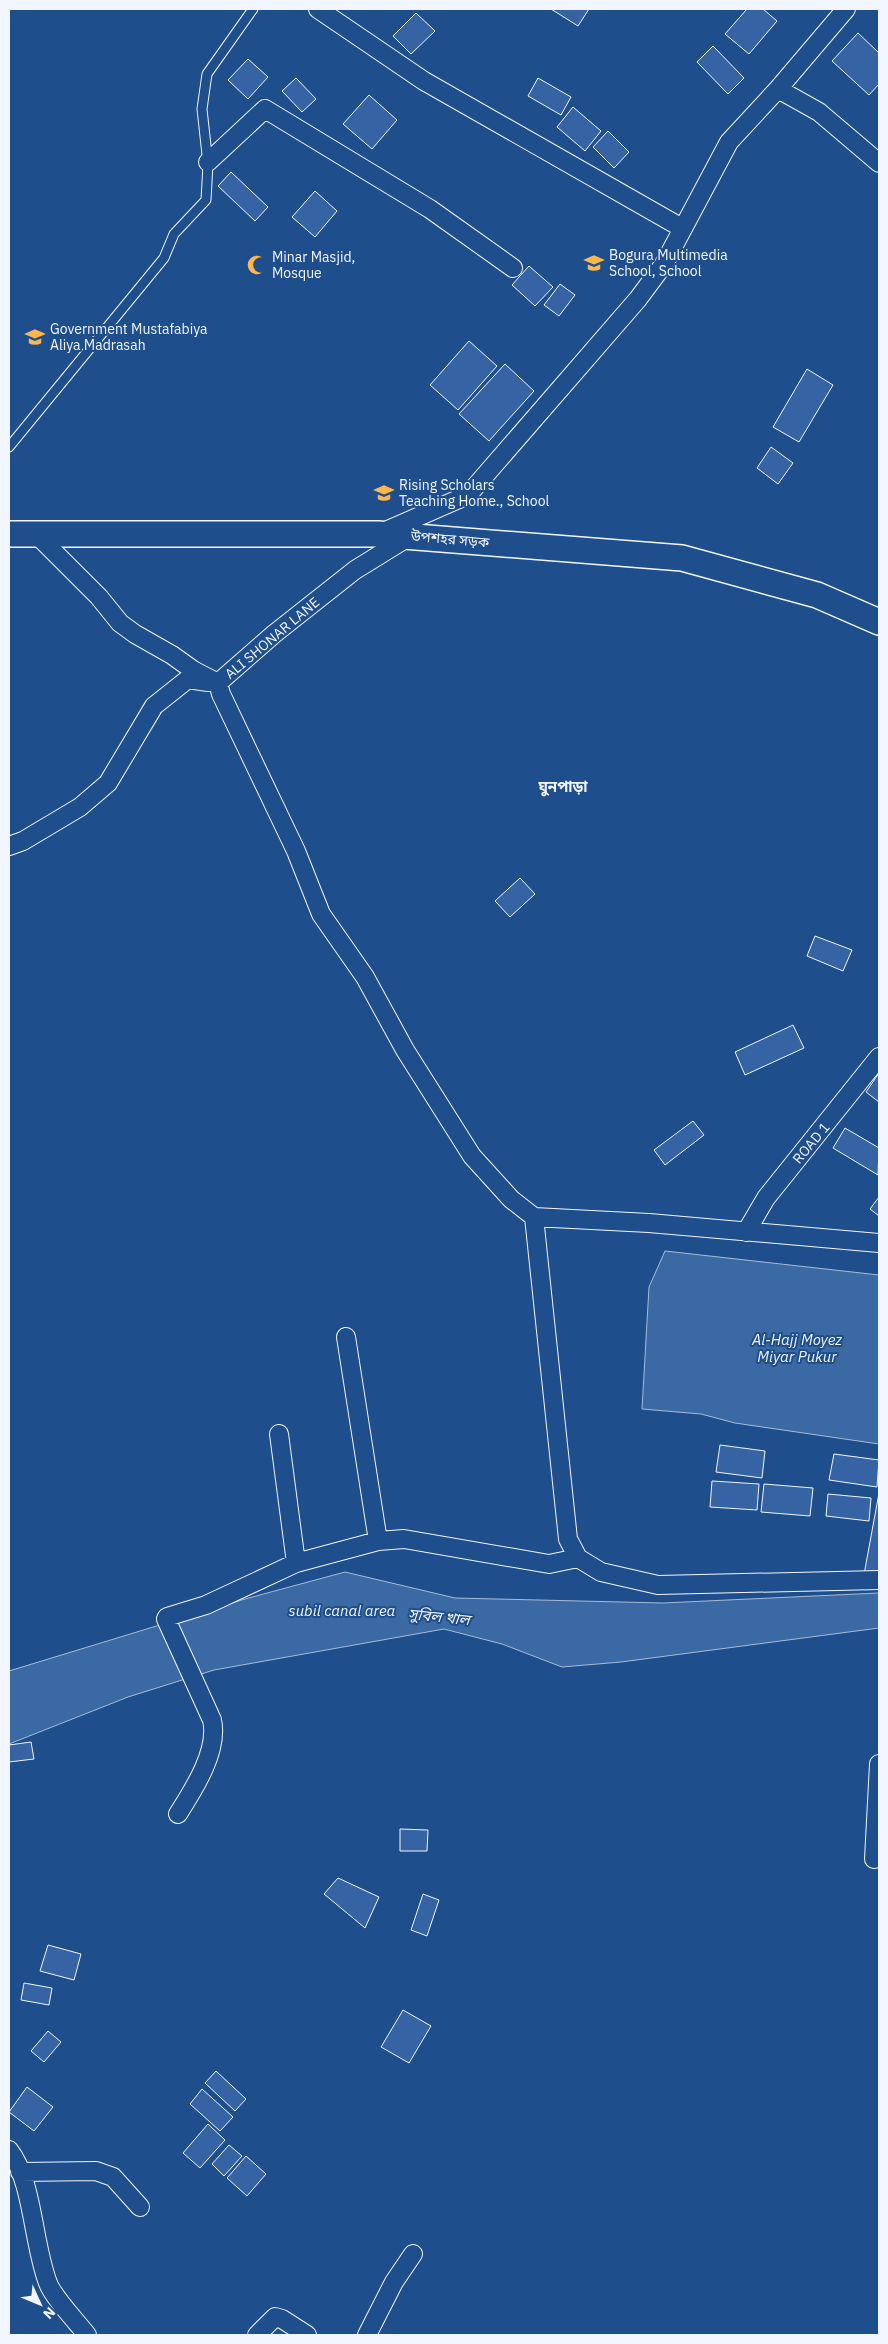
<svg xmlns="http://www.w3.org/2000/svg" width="888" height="2344" font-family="'IBM Plex Sans','Noto Sans Bengali',sans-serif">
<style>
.water{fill:#3b69a3;stroke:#a8bbd7}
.building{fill:#3563a3;stroke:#f2f6ff}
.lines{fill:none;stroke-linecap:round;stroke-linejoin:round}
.lane-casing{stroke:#f2f6ff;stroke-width:11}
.street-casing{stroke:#f2f6ff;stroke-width:20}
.secondary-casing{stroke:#f2f6ff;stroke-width:28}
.lane{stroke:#1f4e8c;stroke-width:9}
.street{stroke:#1f4e8c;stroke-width:18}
.secondary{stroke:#1f4e8c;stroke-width:25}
.labels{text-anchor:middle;stroke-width:4;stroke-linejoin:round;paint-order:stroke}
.poi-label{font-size:14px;fill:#f2f6ff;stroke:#1f4e8c;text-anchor:start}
.street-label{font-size:14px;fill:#f2f6ff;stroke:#1f4e8c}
.neighbourhood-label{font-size:15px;font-weight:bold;fill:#f2f6ff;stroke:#1f4e8c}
.water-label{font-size:15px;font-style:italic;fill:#f2f6ff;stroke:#1f4e8c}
</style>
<rect width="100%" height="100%" fill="#1f4e8c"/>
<path class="water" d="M665,1251L879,1275V1444L735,1423L701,1414L642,1409L649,1287Z
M345,1572L455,1598L663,1603L879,1593V1628L621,1662L562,1667L502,1644L444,1629L214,1670L128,1697L9,1744V1671L245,1599Z"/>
<path class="building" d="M551,9H589L578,26Z
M747,9H763L777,21L749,54L725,34Z
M416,13L435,31L411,54L393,36Z
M858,33L879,53V84L869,95L832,61Z
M713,46L744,78L728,94L697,62Z
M248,59L268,77L248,99L228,80Z
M296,78L316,99L302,112L282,91Z
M538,78L571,97L561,115L528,96Z
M369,95L397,120L372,149L343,124Z
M573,107L601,131L585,151L557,127Z
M608,131L629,152L614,168L593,147Z
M231,172L268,207L255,221L218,186Z
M315,191L337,211L315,237L292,217Z
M529,266L553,287L535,306L512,285Z
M560,284L575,295L559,316L544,305Z
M469,341L497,366L458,410L430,385Z
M505,364L534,391L489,441L459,414Z
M807,369L833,385L799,442L773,427Z
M771,447L793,463L778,484L757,468Z
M520,878L535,894L510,917L495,901Z
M815,936L852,950L843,971L807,956Z
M793,1025L804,1048L745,1075L735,1052Z
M879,1073V1102L866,1092Z
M693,1121L704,1135L665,1165L654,1150Z
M845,1128L879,1148L878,1175L833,1148Z
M879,1197V1216L870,1209Z
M720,1445L765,1451L762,1478L716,1472Z
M834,1454L879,1460L877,1487L829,1480Z
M712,1481L759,1484L757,1510L710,1507Z
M764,1484L813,1488L810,1516L761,1512Z
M879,1493V1577L863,1580Z
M828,1494L871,1498L869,1521L826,1516Z
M31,1742L34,1759L9,1762V1745Z
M400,1829L428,1830L427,1851H400Z
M338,1878L379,1897L365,1928L324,1894Z
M423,1894L439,1900L427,1936L411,1930Z
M48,1945L81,1954L74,1980L40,1971Z
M24,1983L52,1988L49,2005L21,2000Z
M403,2010L431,2026L409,2063L381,2047Z
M48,2031L61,2042L44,2062L31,2051Z
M216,2071L246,2099L235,2111L205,2083Z
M27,2087L53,2107L34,2131L9,2112Z
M202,2089L233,2117L220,2131L190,2104Z
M208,2124L225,2140L200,2168L183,2153Z
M229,2145L242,2156L224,2176L212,2164Z
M246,2156L266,2174L247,2196L227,2178Z"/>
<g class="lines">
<defs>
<path id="lane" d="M9,447L164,258L174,234L206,200L208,164L202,109L207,74L253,9"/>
<path id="street" d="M318,9L424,81L682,228
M778,89L846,9
M208,162L265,109L430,209L513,268
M381,533L468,495L638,299L664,264L729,142L778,89L819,112L879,163
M36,534L99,597L120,623L135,634L172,655L193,670L218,683L221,694L296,851L321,914L365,977L405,1050L472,1156L511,1199L534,1217L649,1223L879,1243
M218,683L274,634L355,570L410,536
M9,846L23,841L80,807L108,783L154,706L188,679L208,682
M534,1217L568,1539L578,1558L601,1572L658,1585L879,1580
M746,1232L766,1198L879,1057
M346,1337L378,1541
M279,1434L296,1563
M178,1814C194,1789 219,1750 212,1720L166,1619L167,1617L206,1605L296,1563L378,1541L404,1539L549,1564L578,1558
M874,1859L879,1764
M9,2150C33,2180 33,2245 48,2283C53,2297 77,2322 87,2335
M20,2172L96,2171L113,2177L140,2207
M257,2335L275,2317L282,2319L307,2335
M367,2335L394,2282L413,2254"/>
<path id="secondary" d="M9,534H378L682,558L817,595L879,622"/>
</defs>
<use href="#lane" class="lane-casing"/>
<use href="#street" class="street-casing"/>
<use href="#secondary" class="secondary-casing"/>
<use href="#lane" class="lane"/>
<use href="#street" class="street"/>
<use href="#secondary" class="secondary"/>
</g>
<defs>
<symbol id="school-bare" viewBox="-9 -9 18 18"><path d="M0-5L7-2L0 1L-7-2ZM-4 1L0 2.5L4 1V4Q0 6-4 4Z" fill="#ffb74d" stroke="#1f4e8c" stroke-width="2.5" paint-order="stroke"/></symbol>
<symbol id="mosque-bare" viewBox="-9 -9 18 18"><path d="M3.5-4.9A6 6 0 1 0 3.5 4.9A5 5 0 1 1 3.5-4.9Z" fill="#ffb74d" stroke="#1f4e8c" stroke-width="2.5" paint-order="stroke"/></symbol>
</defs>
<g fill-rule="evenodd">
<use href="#school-bare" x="580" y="249" width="28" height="28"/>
<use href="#mosque-bare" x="243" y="251" width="28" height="28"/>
<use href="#school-bare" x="21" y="323" width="28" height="28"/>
<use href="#school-bare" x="370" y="479" width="28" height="28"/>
</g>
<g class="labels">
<g class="poi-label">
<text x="609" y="260">Bogura Multimedia<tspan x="609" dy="16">School, School</tspan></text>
<text x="272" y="262">Minar Masjid,<tspan x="272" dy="16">Mosque</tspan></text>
<text x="50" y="334">Government Mustafabiya<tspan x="50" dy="16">Aliya Madrasah</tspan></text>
<text x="399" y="490">Rising Scholars<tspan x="399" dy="16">Teaching Home., School</tspan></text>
</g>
<g class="street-label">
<text transform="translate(450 539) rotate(5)" y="5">উপশহর সড়ক</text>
<text transform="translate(272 638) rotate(-40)" y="5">ALI SHONAR LANE</text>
<text transform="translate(811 1143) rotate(-50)" y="5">ROAD 1</text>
</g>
<g class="neighbourhood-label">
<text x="563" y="792">ঘুনপাড়া</text>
</g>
<g class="water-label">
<text x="797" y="1345">Al-Hajj Moyez<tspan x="797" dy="17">Miyar Pukur</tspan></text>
<text x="342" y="1616">subil canal area</text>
<text transform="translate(439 1617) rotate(6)" y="5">সুবিল খাল</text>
</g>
</g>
<rect width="888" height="2344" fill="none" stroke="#f2f6ff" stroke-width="20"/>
<g transform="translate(40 2304) rotate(134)" stroke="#1f4e8c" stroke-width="4" paint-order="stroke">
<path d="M0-4L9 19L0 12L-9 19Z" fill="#f2f6ff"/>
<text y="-8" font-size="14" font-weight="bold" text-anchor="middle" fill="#f2f6ff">N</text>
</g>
</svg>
